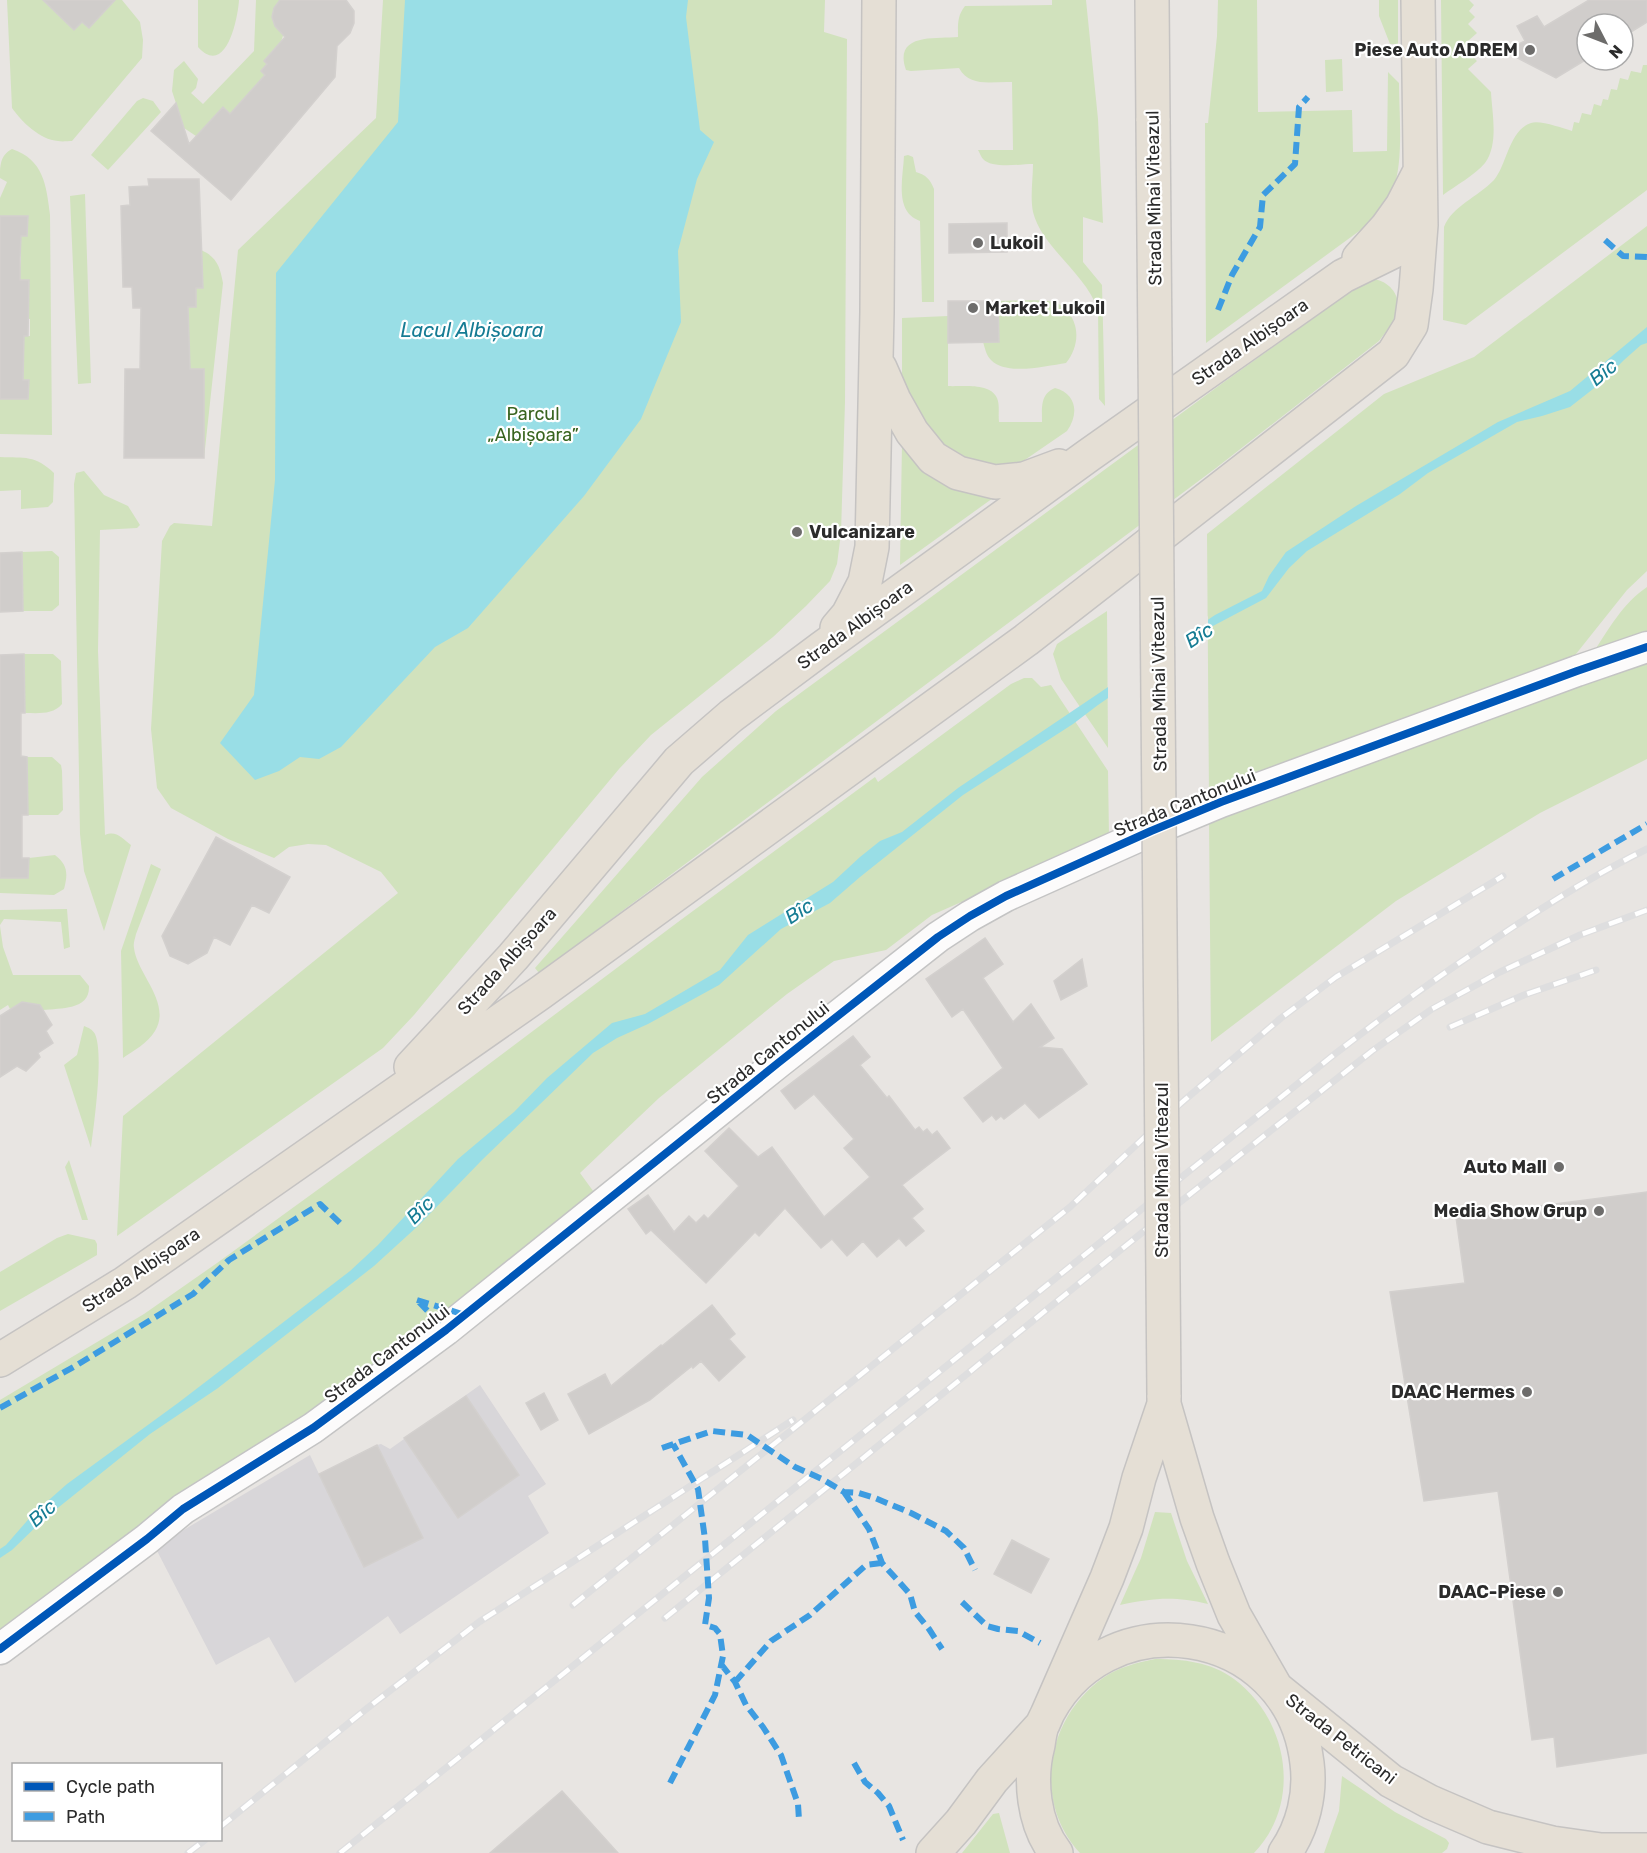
<svg xmlns="http://www.w3.org/2000/svg" width="1647" height="1853" font-family="Rubik,sans-serif">
<style>
.industrial{fill:#d8d6d9}
.green{fill:#d1e2bd}
.water{fill:#99dee6}
.pier{fill:#e8e5e2}
.building{fill:#d0cdcb;stroke:#d3d0ce;stroke-width:1.5}
.lines{fill:none;stroke-linecap:round;stroke-linejoin:round}
.minor-casing{stroke:#c4c4c4;stroke-width:33}
.major-casing{stroke:#c5c3c2;stroke-width:36}
.minor{stroke:#fcfbfb;stroke-width:30}
.major{stroke:#e5dfd5;stroke-width:33}
.rail-casing{stroke:#dededf;stroke-width:7}
.rail{stroke:#fff;stroke-width:4.5;stroke-dasharray:14;stroke-linecap:butt}
.major-bridge-casing{stroke:#c5c3c2;stroke-width:36;stroke-linecap:butt}
.major-bridge{stroke:#e5dfd5;stroke-width:33}
.quiet{stroke:#3d9ce1;stroke-width:6;stroke-dasharray:12 6;stroke-linecap:butt}
.cycleway-casing{stroke:#fff;stroke-width:11}
.cycleway{stroke:#0057b8;stroke-width:8}
.poi-dot{fill:#6d6c6b;stroke:#fff;stroke-width:2}
.labels{text-anchor:middle;stroke-width:4.5;stroke-linejoin:round;paint-order:stroke}
.poi-label{font-size:18px;font-weight:bold;fill:#2b2b2b;stroke:#fff;text-anchor:end}
.street-label{font-size:18px;fill:#2b2b2b;stroke:#fff}
.park-label{font-size:18px;fill:#38641f;stroke:#fff}
.water-label{font-size:20px;font-style:italic;fill:#167c94;stroke:#fff}
</style>
<rect width="100%" height="100%" fill="#e8e5e2"/>
<path class="industrial" d="M480,1385L546,1484L528,1496L549,1533L400,1634L388,1616L295,1683L269,1637L216,1665L155,1547L310,1455L319,1474L377,1445L381,1444L390,1449Z"/>
<path class="green" d="M7,0H122L140,22L143,40L142,58L72,141C68,141 62,142 58,141C40,140 21,121 12,108Z
M198,0H239C238,18 226,78 198,47Z
M256,0H282C267,13 271,22 284,33L278,50L275,48L264,61L267,64L261,71L265,75L230,114L222,108L213,118L220,125L205,142L184,128L172,91L174,70L184,61L198,79L196,88L191,93L203,104L254,51Z
M383,0H825L824,32L847,39L845,402L841,533L837,564L830,581L806,606L773,637L651,735L619,769L414,1015L383,1048L117,1236L123,1116L398,893L381,872L326,845L308,844L289,847L274,858L228,839L171,808L157,788L151,729L162,541L170,526L174,523L212,526L238,250L376,118Z
M1052,0H1086L1098,119L1103,223L1083,217V262L1102,285L1105,406L1099,399L1098,310C1085,272 1042,248 1033,212C1030,197 1033,179 1033,164C1020,164 992,169 983,159C981,157 980,153 978,150H1013L1012,82C992,81 970,88 959,68L911,71L906,70C893,33 935,39 958,37C958,25 957,16 965,6L1052,5Z
M1218,0H1257L1258,112L1352,110L1353,152L1387,151L1388,72L1399,83C1399,114 1404,161 1393,190C1387,206 1373,217 1362,229L1206,343L1205,123H1208L1217,36Z
M1379,0H1398V44H1390L1379,16Z
M1441,0H1469L1474,5L1469,11L1475,17L1468,24L1477,33L1468,41L1475,48L1470,54L1477,61L1468,69L1491,92C1492,113 1499,144 1485,163C1475,175 1455,186 1443,195Z
M1342,59L1343,91L1326,92L1325,60Z
M1643,65H1647V190L1466,325L1443,320L1444,227C1452,206 1478,197 1494,180C1507,165 1509,130 1531,123C1540,120 1562,128 1572,131L1574,122L1579,123L1582,113L1591,115L1594,104L1601,106L1603,99L1608,100L1611,89L1617,90L1620,78L1628,80L1631,71L1641,73Z
M143,98L153,101L161,112L108,170L91,155L137,101Z
M12,149C44,160 46,185 50,215L52,435L0,434V399H28L29,380H20L19,336H30V319L24,318L29,297V280H18C21,265 23,249 17,236H27L28,217L0,216V198L7,182L0,178C0,166 0,155 12,149Z
M908,155L913,157L916,172C926,175 930,179 934,189V302H922L920,221C894,212 903,178 904,156Z
M85,194L91,383L78,384L70,196Z
M1647,226V571L1627,590L1572,659L1209,797L1207,534L1384,394L1474,357Z
M201,250C217,257 220,267 223,283L204,458V370L190,369L188,307L196,306V288Z
M1372,279C1388,280 1402,295 1397,312C1393,323 1386,332 1379,341L1216,468L539,973L535,968L702,777L776,711L1224,382L1360,285Z
M998,301C1016,301 1036,299 1054,302C1058,302 1061,306 1065,309C1081,324 1079,347 1066,363C1046,366 1006,376 991,360C986,355 985,348 983,342H998Z
M948,316V386C961,387 990,382 997,398C1000,405 998,414 999,422H1042C1042,408 1040,394 1055,388C1077,394 1079,414 1067,431L1016,466L1005,469L963,462L932,440L902,391V318Z
M902,443L1000,493L900,565Z
M0,457C25,458 35,455 54,473L53,502L48,507L21,509V490L0,491Z
M84,471L104,495L128,506L140,525L137,528L100,530L98,651L105,835C116,830 122,838 131,845L104,931L84,871L80,834L74,484L76,473Z
M52,551L59,557V605L52,611H23L22,552Z
M1647,587V634L1593,653C1608,630 1623,603 1647,587Z
M1107,611L1108,748L1061,679L1053,654L1057,644Z
M24,654H53L61,661L62,704C53,715 38,713 25,713Z
M1647,657V759L1540,813L1396,901L1211,1042L1209,820Z
M1024,678H1032L1041,687L1051,685L1108,771L1109,837L932,915L886,950L834,961L787,994L659,1098L580,1173L596,1195L490,1285L0,1641V1400L144,1314L217,1263L433,1106L678,922L875,777L878,782L1011,684Z
M27,757H52L61,765L62,771L63,810L58,815H28Z
M55,855C68,865 68,874 64,889L54,895L0,893V878H28L29,858Z
M151,864L161,869L136,934C135,939 133,943 134,948C137,974 172,1003 155,1031C148,1043 133,1051 123,1058L121,951Z
M67,909L70,947L64,949L61,922L4,919L0,925V910Z
M0,926L3,947L13,975H80L89,986C90,1010 61,1008 43,1010L41,1007L22,1002L10,1009L8,1005L0,1010Z
M84,1026C89,1028 92,1029 95,1034C104,1054 94,1124 91,1148L64,1065L77,1055Z
M69,1160L88,1220H82L65,1167Z
M68,1234L95,1240L97,1244V1255L0,1311V1272L57,1238Z
M1155,1512L1171,1513L1187,1561L1208,1604C1174,1596 1154,1598 1120,1605L1141,1558Z
M1155,1659C1183,1659 1211,1662 1234,1679C1288,1719 1303,1802 1254,1853H1080C1032,1801 1046,1718 1103,1678C1118,1667 1137,1663 1155,1659Z
M1342,1776L1395,1812L1446,1839L1449,1843L1447,1849L1442,1853H1324L1339,1811Z
M999,1813L1010,1853H962L993,1814Z"/>
<path class="water" d="M405,0H688L686,17L700,130L714,142L697,179L678,251L681,322L641,419L584,496L468,628L435,647L341,747L319,759L300,757L279,771L255,780L220,743L254,695L275,480L276,273L398,122Z
M1647,327V343L1641,345L1624,360L1602,382L1570,407L1542,416L1517,422L1428,473L1400,494L1307,551L1289,568L1266,598L1211,627L1098,705L1073,724L963,795L860,877L830,903L781,929L719,985L648,1024L617,1038L593,1053L483,1159L419,1225L374,1266L218,1388L150,1434L44,1519L12,1550L0,1558V1549L6,1545L33,1514L67,1484L178,1403L350,1271L378,1245L458,1159L514,1112L547,1078L612,1023L645,1014L720,970L748,935L833,882L860,857L880,841L902,832L958,788L1215,615L1262,591L1269,576L1286,552L1356,506L1498,422L1570,391Z"/>
<path class="pier" d="M1208,616V633L1108,702V684Z"/>
<path class="building" d="M43,0H115L89,28L82,22L74,30Z
M280,0H346L354,11V23L350,33L337,46L335,77L231,200L151,131L176,103L189,144L223,107L230,114L265,75L261,71L267,64L264,61L285,37L275,26L272,17L274,8Z
M1589,0H1647V22L1623,37V24H1587V59L1556,78L1504,51L1525,41L1517,26L1537,16L1544,27Z
M148,179H199L203,288H196V307H188L190,369H204V458H124L125,369H140L141,308H133L132,287H123L121,206L130,205L129,187L149,186Z
M0,216H28L27,236H21L20,258V280H29L28,336H24L23,380H29L28,399H0Z
M1007,223V252L949,253V224Z
M948,301H998L999,342L948,343Z
M22,552L23,611L0,612V553Z
M24,654L25,713H21V756L27,757L28,815H22V858H29L28,878H0V655Z
M216,837L290,877L269,913L252,905L230,945L214,937L207,953L188,964L170,956L162,936Z
M985,938L1003,964L983,978L1013,1022L1031,1004L1054,1038L1040,1047L1062,1049L1087,1084L1039,1118L1025,1103L1004,1119L1001,1116L996,1120L992,1115L983,1122L964,1098L1003,1068L963,1009L952,1017L926,979Z
M1082,959L1087,986L1061,1000L1054,981Z
M22,1002L40,1005L52,1025L46,1031L53,1043L38,1053L40,1057L26,1071L17,1066L0,1077V1016Z
M853,1036L870,1057L860,1065L887,1098L889,1096L915,1130L919,1127L923,1132L927,1129L932,1135L937,1131L950,1148L902,1185L923,1209L912,1218L924,1231L906,1246L899,1238L877,1257L863,1241L847,1256L832,1239L821,1248L785,1208L759,1236L755,1232L706,1283L651,1230L646,1234L628,1209L648,1195L674,1232L689,1216L696,1223L704,1215L708,1219L739,1186L705,1151L729,1128L758,1157L772,1147L824,1217L870,1177L844,1148L854,1139L814,1094L795,1109L781,1091Z
M1647,1192V1753L1557,1767L1554,1737L1532,1740L1498,1491L1424,1501L1390,1292L1465,1283L1456,1217Z
M712,1305L735,1334L729,1339L745,1357L719,1381L701,1361L693,1368L692,1366L650,1400L589,1434L568,1394L605,1374L611,1386L661,1345L662,1346Z
M544,1393L558,1420L541,1430L526,1403Z
M466,1396L519,1475L458,1518L404,1438Z
M377,1445L423,1538L364,1567L319,1474Z
M1012,1540L1049,1559L1031,1593L994,1574Z
M562,1791L618,1853H490Z"/>
<g class="lines">
<defs>
<path id="minor" d="M0,1649L147,1539L183,1509L313,1428L446,1330L778,1063L938,937L970,916L1006,896L1151,831L1221,802L1577,671L1647,647"/>
<path id="major" d="M1152,0L1153,121
M1359,258L1387,227L1402,206L1419,173
M880,368L894,400L912,432L933,458L958,473L995,482L1024,479L1059,466
M837,628L848,615L865,582L872,547L877,312L879,0
M411,1067L513,957L679,761L731,716L822,648L1089,455L1343,276L1394,251L1421,225
M0,1360L125,1283L540,993L1026,640L1393,354L1411,325L1416,289L1421,225L1418,0
M1164,1395V1404L1197,1518L1213,1563L1234,1615L1276,1688L1391,1781L1430,1802L1488,1827L1552,1843L1601,1850H1647
M933,1853L961,1822L992,1780L1043,1724L1107,1578L1126,1528L1139,1478L1164,1404
M1056,1853C1033,1824 1029,1779 1038,1745C1039,1738 1040,1730 1043,1723C1100,1594 1291,1622 1307,1763C1311,1794 1303,1827 1285,1853"/>
</defs>
<use href="#minor" class="minor-casing"/>
<use href="#major" class="major-casing"/>
<use href="#minor" class="minor"/>
<use href="#major" class="major"/>
<defs>
<path id="rail" d="M1450,1027L1524,995L1596,970
M573,1605L1070,1207L1180,1104L1281,1018L1336,977L1503,876
M665,1618L1175,1206L1372,1051L1432,1009L1500,972L1580,935L1647,910
M220,1827L365,1710L479,1622L793,1420
M188,1853L205,1840
M340,1853L1331,1057C1385,1015 1440,975 1498,937C1546,905 1595,874 1647,849"/>
</defs>
<use href="#rail" class="rail-casing"/>
<use href="#rail" class="rail"/>
<defs>
<path id="major-bridge" d="M1153,121L1164,1395"/>
</defs>
<use href="#major-bridge" class="major-bridge-casing"/>
<use href="#major-bridge" class="major-bridge"/>
<path class="quiet" d="M1605,240L1623,256L1647,257
M1218,310L1232,275L1260,227L1263,195L1295,164L1299,107L1308,97
M1553,879L1647,824
M417,1300L465,1315
M419,1302L446,1330
M0,1408L77,1365L193,1294L229,1260L320,1204L340,1223
M662,1448L712,1431L747,1435L795,1467L822,1479L844,1492L859,1493L875,1498L911,1513L946,1531L964,1548L975,1570
M844,1492L869,1529L882,1563L910,1594L915,1612L929,1629L942,1649
M962,1602L987,1626L998,1629L1018,1631L1040,1643
M721,1664L735,1682L746,1705L763,1727L781,1755L798,1804L799,1820
M735,1682L771,1641L810,1615L866,1565L882,1563
M854,1763L865,1782L878,1793L889,1806L903,1840
M670,1783L715,1695L723,1656L720,1634L715,1628L705,1625L709,1598L705,1539L698,1489L673,1444"/>
<defs>
<path id="cycleway" d="M0,1649L147,1539L183,1509L313,1428L446,1330L778,1063L938,937L970,916L1006,896L1151,831L1221,802L1577,671L1647,647"/>
</defs>
<use href="#cycleway" class="cycleway-casing"/>
<use href="#cycleway" class="cycleway"/>
</g>
<g class="poi-dot">
<circle cx="1530" cy="50" r="6"/>
<circle cx="978" cy="243" r="6"/>
<circle cx="973" cy="308" r="6"/>
<circle cx="797" cy="532" r="6"/>
<circle cx="1559" cy="1167" r="6"/>
<circle cx="1599" cy="1211" r="6"/>
<circle cx="1527" cy="1392" r="6"/>
<circle cx="1558" cy="1592" r="6"/>
</g>
<g class="labels">
<g class="poi-label">
<text x="1518" y="56">Piese Auto ADREM</text>
<text x="990" y="249" text-anchor="start">Lukoil</text>
<text x="985" y="314" text-anchor="start">Market Lukoil</text>
<text x="809" y="538" text-anchor="start">Vulcanizare</text>
<text x="1547" y="1173">Auto Mall</text>
<text x="1587" y="1217">Media Show Grup</text>
<text x="1515" y="1398">DAAC Hermes</text>
<text x="1546" y="1598">DAAC-Piese</text>
</g>
<g class="street-label">
<text transform="translate(1154 198) rotate(-91)" y="6">Strada Mihai Viteazul</text>
<text transform="translate(1250 342) rotate(-35)" y="6">Strada Albișoara</text>
<text transform="translate(855 625) rotate(-36)" y="6">Strada Albișoara</text>
<text transform="translate(1159 684) rotate(-91)" y="6">Strada Mihai Viteazul</text>
<text transform="translate(1185 803) rotate(-22)" y="6">Strada Cantonului</text>
<text transform="translate(507 961) rotate(-48)" y="6">Strada Albișoara</text>
<text transform="translate(768 1053) rotate(-39)" y="6">Strada Cantonului</text>
<text transform="translate(1162 1170) rotate(-90)" y="6">Strada Mihai Viteazul</text>
<text transform="translate(141 1270) rotate(-34)" y="6">Strada Albișoara</text>
<text transform="translate(387 1354) rotate(-37)" y="6">Strada Cantonului</text>
<text transform="translate(1341 1739) rotate(38)" y="6">Strada Petricani</text>
</g>
<g class="park-label">
<text x="533" y="420">Parcul<tspan x="533" dy="21">„Albișoara”</tspan></text>
</g>
<g class="water-label">
<text x="472" y="337">Lacul Albișoara</text>
<text transform="translate(1603 372) rotate(-39)" y="7">Bîc</text>
<text transform="translate(1199 635) rotate(-33)" y="7">Bîc</text>
<text transform="translate(799 911) rotate(-33)" y="7">Bîc</text>
<text transform="translate(420 1210) rotate(-45)" y="7">Bîc</text>
<text transform="translate(42 1513) rotate(-42)" y="7">Bîc</text>
</g>
</g>
<rect x="12" y="1763" width="210" height="78" fill="#ffffff" stroke="#aaaaaa" stroke-width="1.5"/>
<rect x="24" y="1782" width="30" height="9" fill="#0057b8" stroke="#aaaaaa" stroke-width="1.5"/>
<text x="66" y="1793" font-size="18" fill="#2b2b2b">Cycle path</text>
<rect x="24" y="1812" width="30" height="9" fill="#3d9ce1" stroke="#aaaaaa" stroke-width="1.5"/>
<text x="66" y="1823" font-size="18" fill="#2b2b2b">Path</text>
<g transform="translate(1605 42) rotate(132)"><circle r="28" fill="#ffffff" stroke="#aaaaaa" stroke-width="1.5"/>
<path d="M0-4.5L10 22L0 15L-10 22Z" fill="#6d6c6b"/>
<text y="-9" font-size="16" font-weight="bold" text-anchor="middle" fill="#2b2b2b">N</text>
</g>
</svg>
